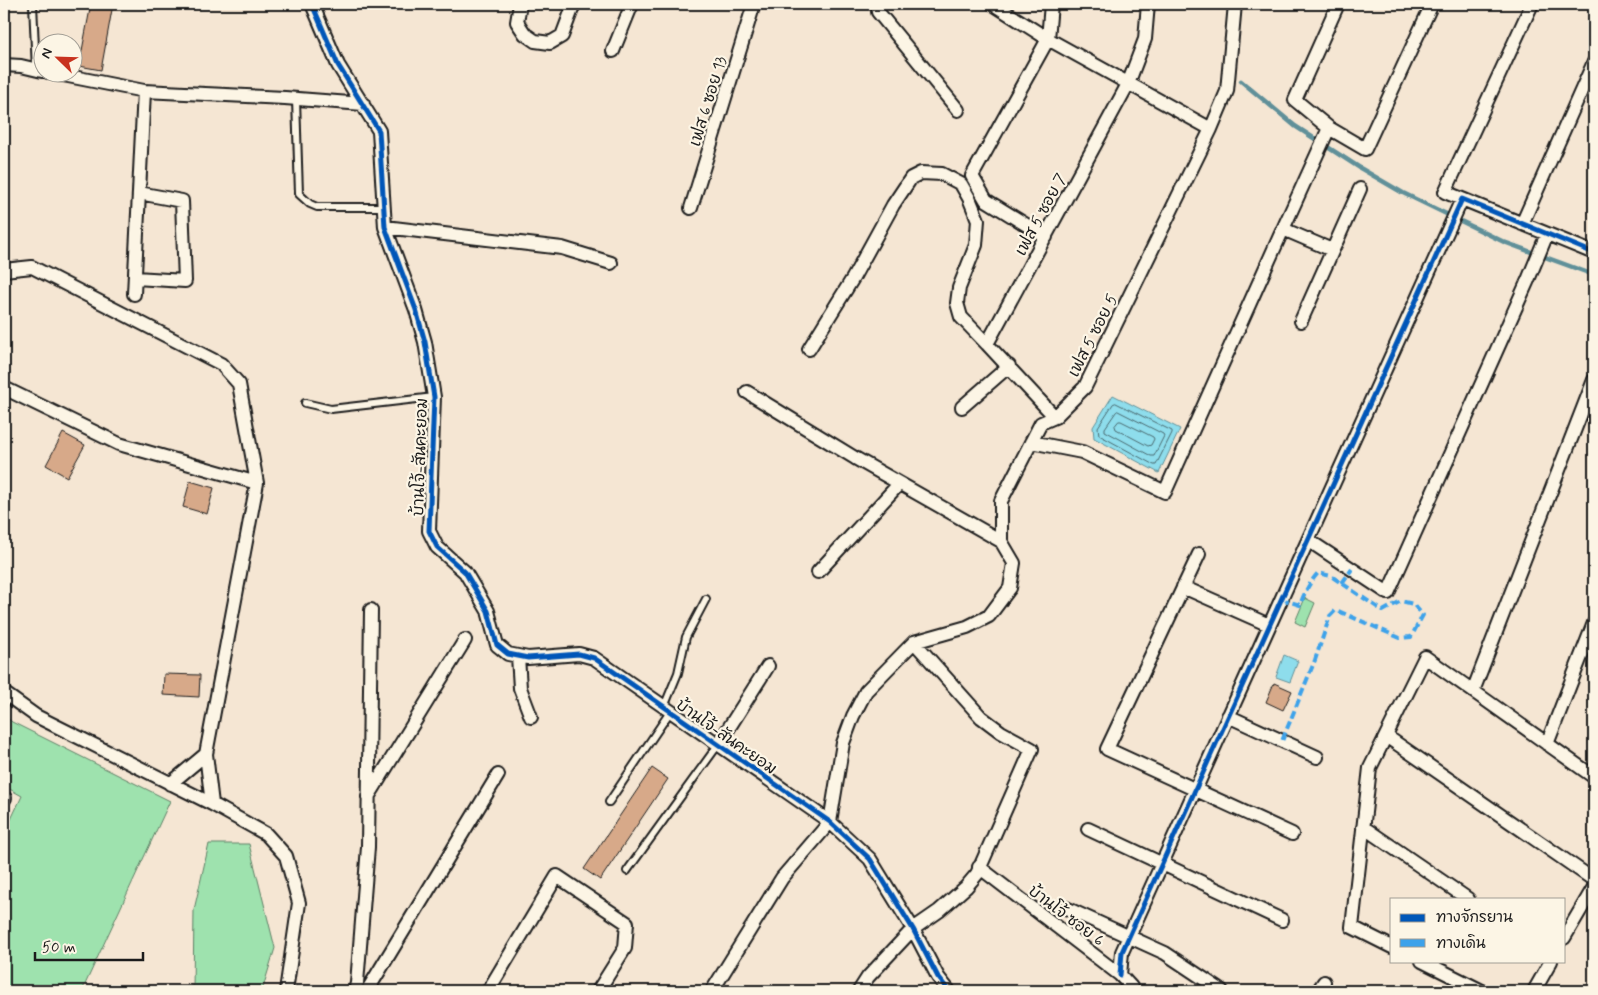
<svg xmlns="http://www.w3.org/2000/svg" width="1598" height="995" font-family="Mynerve,'Playpen Sans Thai',sans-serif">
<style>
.green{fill:#9ee2ae;stroke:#5d7f65}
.water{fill:#8eddec;stroke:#609099}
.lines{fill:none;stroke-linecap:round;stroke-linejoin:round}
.shore{stroke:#4a696f;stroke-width:1}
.stream{stroke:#609099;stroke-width:4.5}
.building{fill:#d7a989;stroke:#1c1c1c}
.lane-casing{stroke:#1c1c1c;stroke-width:10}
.street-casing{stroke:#1c1c1c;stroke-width:16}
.lane{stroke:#fcf5e5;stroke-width:6}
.street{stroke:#fcf5e5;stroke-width:12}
.quiet{stroke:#3da2ea;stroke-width:4;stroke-dasharray:8 4;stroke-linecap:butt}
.cycleway-casing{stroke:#fcf5e5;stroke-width:8}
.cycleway{stroke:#0057b8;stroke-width:5}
.labels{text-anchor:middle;stroke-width:4.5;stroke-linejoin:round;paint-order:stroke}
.street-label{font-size:16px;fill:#1c1c1c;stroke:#fcf5e5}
</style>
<rect width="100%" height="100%" fill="#f5e6d3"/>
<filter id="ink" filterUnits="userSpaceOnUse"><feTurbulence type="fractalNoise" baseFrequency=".02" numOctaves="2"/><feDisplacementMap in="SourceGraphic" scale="10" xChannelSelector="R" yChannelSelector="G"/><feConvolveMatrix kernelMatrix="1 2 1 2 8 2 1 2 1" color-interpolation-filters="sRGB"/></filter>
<g filter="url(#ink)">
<path class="green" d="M1305,598L1315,603L1305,627L1295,622Z
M4,716L12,722L170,801L82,991H4V834L22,796L4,786Z
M209,844H249L275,948L262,991H193L194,910Z"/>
<path class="water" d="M1113,395L1180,429L1159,473L1094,438L1093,427Z
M1284,655L1298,661L1290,682L1276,677Z"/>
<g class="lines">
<path class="shore" d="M1116,403L1172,431V433L1156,465H1154L1099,435L1098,427L1113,404Z
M1118,411L1163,434L1164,436L1154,456H1151L1105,431V428L1116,412Z
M1119,421H1121L1153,437L1154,439L1151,445L1148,446L1116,429L1115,426Z"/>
<path class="stream" d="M1241,81L1295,126L1360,168L1403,193L1504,242L1594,275"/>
</g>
<path class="building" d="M91,4H113L101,70L79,66Z
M63,433L85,445L67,477L46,465Z
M190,481L214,488L207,514L183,507Z
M164,674L200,675L199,697L163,695Z
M1274,683L1292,691L1283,710L1266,702Z
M652,768L668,779L600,880L584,869Z"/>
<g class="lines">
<defs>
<path id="lane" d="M33,4L36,70
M296,99L299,194L310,204L317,207H384
M305,403L331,409L434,397
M664,707L678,673L686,637L706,599
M609,802L670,712
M627,871L718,745"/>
<path id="street" d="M312,4L338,65L379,131L385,227L416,310L425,342L434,397L429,531L437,547L465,572L488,611L497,645L508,654L528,658L579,654L594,658L830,822L870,859L913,929L938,977L949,991
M520,4L517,22L525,34L535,41L550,43L562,36L574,4
M879,4L878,12L958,110
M993,4L1048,39L1211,129
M1338,4L1295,100L1329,128L1365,149L1432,4
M613,51L632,4
M4,65L21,66L42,71
M48,72L144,91L285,98L363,104
M1462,199L1445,192L1532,4
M691,208L754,4
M1522,224L1594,62
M385,227L562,248L611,263
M1283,229L1329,128
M1046,237L986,200L972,176L1048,39L1051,4
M4,270L32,267L221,364L239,384L257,483L206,754L212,804
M135,278L185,281L182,201L139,193
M134,294L144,91
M1301,321L1360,189
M809,349L853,278L893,205L911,178L921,173L942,174L961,184L969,198L978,220L976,245L959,288L957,303L961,317L987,344
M4,388L119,444L257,483
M747,392L855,458L1001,541
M962,407L1009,366
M1055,417L987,344L1128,84L1145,39L1148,4
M1031,442L1082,452L1165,492L1283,229L1332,250
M1308,540L1388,593L1528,280L1547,234
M1199,554L1107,749L1292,834
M818,572L899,484
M1183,587L1269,625
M518,656L520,688L531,717
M1473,691L1594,380
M4,693L36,716L212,804L266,834L286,856L299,903L286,991
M1228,716L1317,757
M1386,736L1594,880
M1547,744L1594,623
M718,745L768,666
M170,784L206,754
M4,797L5,798
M368,797L465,640
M830,822L843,743L853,716L866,691L914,642L967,627L989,616L1010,588L1014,563L1001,541V501L1041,423L1055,417L1085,387L1211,129L1227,91L1235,4
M1363,827L1468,899
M1088,829L1282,920
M979,867L1120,975L1131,987V991
M1066,908L1165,953L1222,991
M1564,938L1594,887
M1392,947L1352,927L1370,768L1425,657L1594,777
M1422,961L1482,991
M1120,975L1122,952L1462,199L1594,253
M355,991L357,983L368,847L371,610
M367,991L498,775
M488,991L557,876L627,923L625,948L598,991
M712,991L782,878L830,822
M859,991L868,977L913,929L939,911L966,887L977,874L1032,749L1001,732L981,717L914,642
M1318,991L1324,982
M1534,991L1551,961"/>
</defs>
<use href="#lane" class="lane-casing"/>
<use href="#street" class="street-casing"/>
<use href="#lane" class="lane"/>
<use href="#street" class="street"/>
<path class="quiet" d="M1342,583L1352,569
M1281,599L1300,605C1304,594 1309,583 1318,573L1331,576L1383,611L1401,601L1413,604L1423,615L1411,637L1400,638L1336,610L1330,616L1315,660L1282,741"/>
<defs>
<path id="cycleway" d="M312,4L338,65L379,131L385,227L416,310L425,342L434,397L429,531L437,547L465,572L488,611L497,645L508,654L528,658L579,654L594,658L830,822L870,859L913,929L938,977L949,991
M1120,975L1122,952L1462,199L1594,253"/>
</defs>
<use href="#cycleway" class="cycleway-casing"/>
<use href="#cycleway" class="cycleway"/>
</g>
</g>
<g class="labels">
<g class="street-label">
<text transform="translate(707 101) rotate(-73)" y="6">เฟส 6 ซอย 13</text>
<text transform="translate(1040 214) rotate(-62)" y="6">เฟส 5 ซอย 7</text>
<text transform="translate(1092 335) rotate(-63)" y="6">เฟส 5 ซอย 5</text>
<text transform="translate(419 457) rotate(-88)" y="6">บ้านโจ้-สันคะยอม</text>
<text transform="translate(727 736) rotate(35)" y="6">บ้านโจ้-สันคะยอม</text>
<text transform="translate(1067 915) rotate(37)" y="6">บ้านโจ้ ซอย 6</text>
</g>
</g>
<rect width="1598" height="995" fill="none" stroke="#fcf5e5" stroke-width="20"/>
<rect x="10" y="10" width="1578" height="975" fill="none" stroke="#1c1c1c" stroke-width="2" filter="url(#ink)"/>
<rect x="1390" y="898" width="175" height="65" fill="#fcf5e5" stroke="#a29e95"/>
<rect x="1400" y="914" width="25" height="8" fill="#0057b8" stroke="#a29e95"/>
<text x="1436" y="922" font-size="15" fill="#1c1c1c">ทางจักรยาน</text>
<rect x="1400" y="939" width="25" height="8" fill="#3da2ea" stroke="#a29e95"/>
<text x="1436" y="948" font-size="15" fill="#1c1c1c">ทางเดิน</text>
<g transform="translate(58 58) rotate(293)"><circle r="24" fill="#fcf5e5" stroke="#a29e95"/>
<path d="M0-4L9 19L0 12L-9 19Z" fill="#c8321e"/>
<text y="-8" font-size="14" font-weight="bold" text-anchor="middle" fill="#1c1c1c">N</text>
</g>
<path d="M35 952v8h108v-8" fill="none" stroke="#1c1c1c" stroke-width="2.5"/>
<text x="42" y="952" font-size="15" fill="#1c1c1c" stroke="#fcf5e5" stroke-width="4" paint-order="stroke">50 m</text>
</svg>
